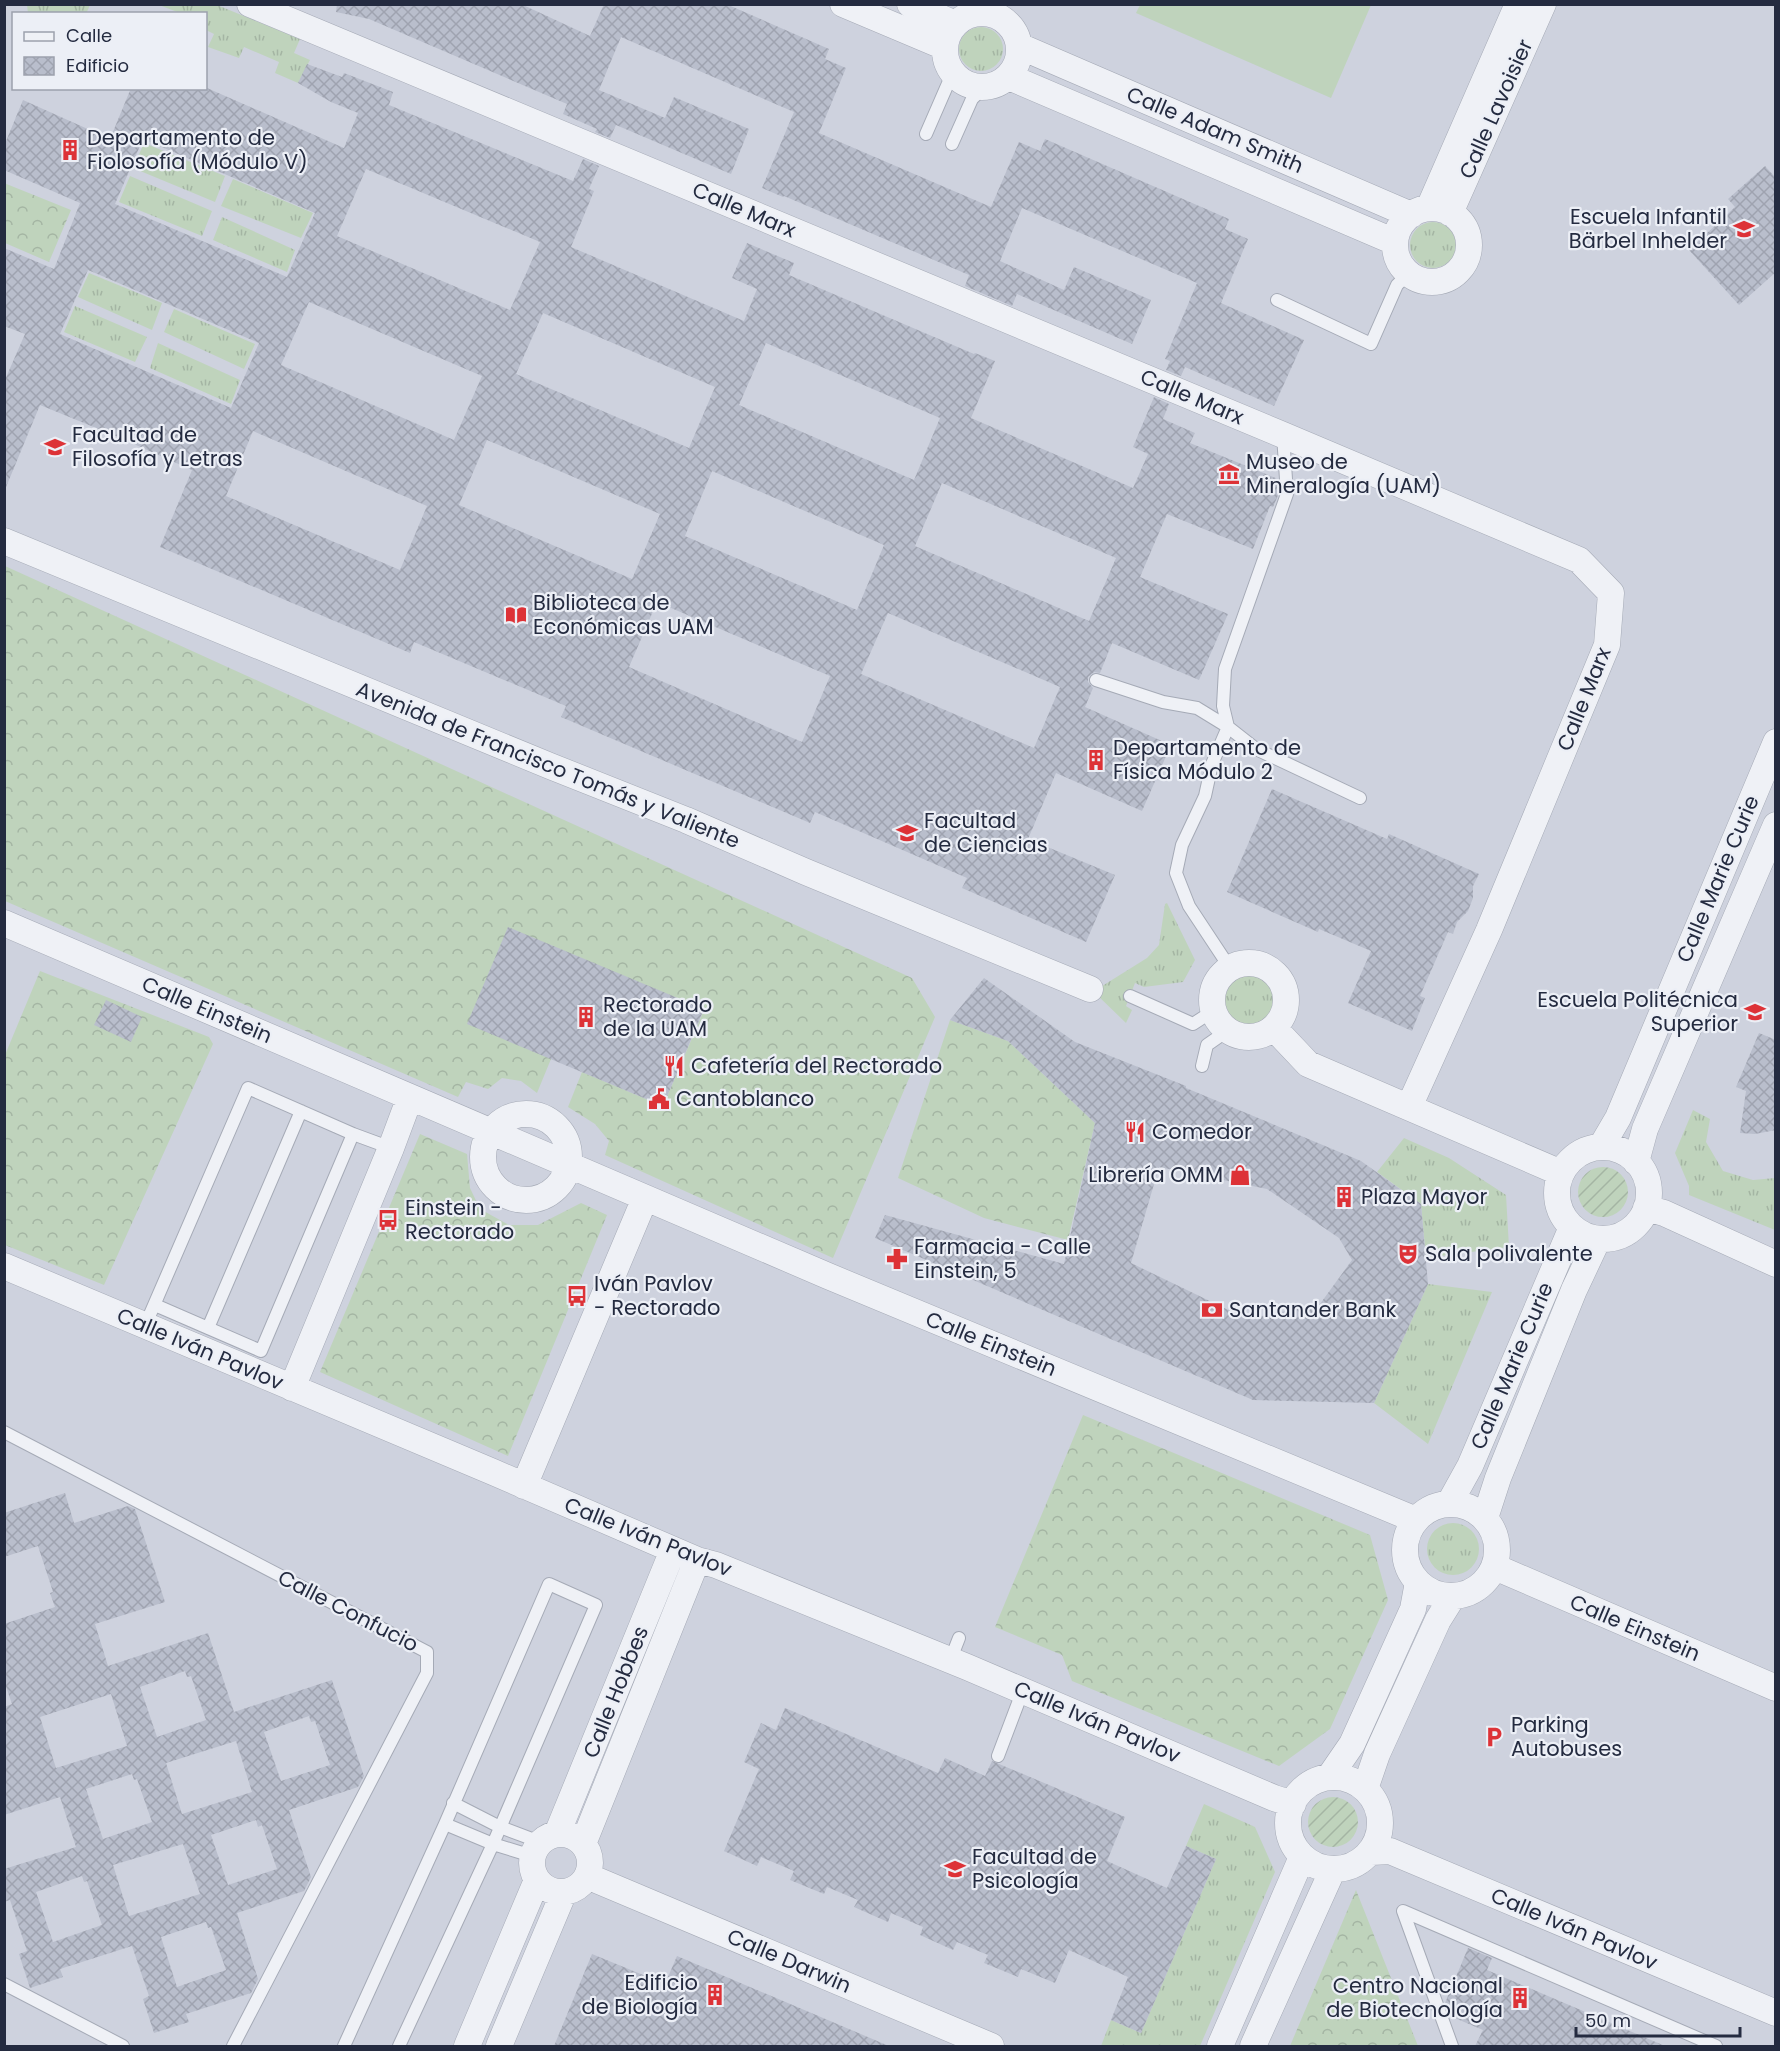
<svg xmlns="http://www.w3.org/2000/svg" width="1780" height="2051" font-family="Poppins,sans-serif">
<style>
.built{fill:#ced2de;fill-rule:evenodd}
.grass{fill:url(#grass-tufts)}
.forest{fill:url(#forest-crowns)}
.garden{fill:url(#garden-furrows)}
.pitch{fill:#bfd3bc}
.building{fill:url(#building-cross-hatch);fill-rule:evenodd}
.lines{fill:none;stroke-linecap:round;stroke-linejoin:round}
.lane-casing{stroke:#a5aab6;stroke-width:14}
.street-casing{stroke:#a5aab6;stroke-width:27}
.lane{stroke:#eff1f6;stroke-width:12}
.street{stroke:#eff1f6;stroke-width:26}
.labels{text-anchor:middle;stroke-width:4.5;stroke-linejoin:round;paint-order:stroke}
.street-label{font-size:21px;fill:#242b40;stroke:#eceff6}
.poi-label{font-size:21px;fill:#242b40;stroke:#eceff6;text-anchor:start}
</style>
<defs>
<pattern id="grass-tufts" width="24" height="20" patternUnits="userSpaceOnUse" patternTransform="scale(1.5)"><rect width="24" height="20" fill="#bfd3bc"/><path d="M3 7l-1-3M5 7V3M7 7l1-3M15 17l-1-3M17 17v-4M19 17l1-3" fill="none" stroke="#a4b5a3"/></pattern>
<pattern id="forest-crowns" width="20" height="18" patternUnits="userSpaceOnUse" patternTransform="scale(1.5)"><rect width="20" height="18" fill="#bfd3bc"/><path d="M2 6a3 3 0 1 1 6 0M12 15a3 3 0 1 1 6 0" fill="none" stroke="#a4b5a3"/></pattern>
<pattern id="garden-furrows" width="10" height="10" patternUnits="userSpaceOnUse" patternTransform="scale(1.5)"><rect width="10" height="10" fill="#bfd3bc"/><path d="M-1 1l2-2M0 10L10 0M9 11l2-2" fill="none" stroke="#a4b5a3"/></pattern>
<pattern id="building-cross-hatch" width="8" height="8" patternUnits="userSpaceOnUse" patternTransform="scale(1.5)"><rect width="8" height="8" fill="#b9becc"/><path d="M0 0l8 8M0 8l8-8" fill="none" stroke="#9fa3b0"/></pattern>
</defs>
<rect width="100%" height="100%" fill="#dce0e8"/>
<path class="built" d="M5,5H1775V2046H5ZM14,14H206V88H14Z"/>
<path class="grass" d="M27,5V4L90,5L86,14L28,13Z
M159,5H217L300,39L294,53L310,60L298,83L275,73L279,62L244,47L239,58L208,47L214,34L206,30V14L180,13Z
M959 49a22 22 0 1 1 44 0a22 22 0 1 1-44 0Z
M144,143L225,176L215,202L133,168Z
M130,176L212,211L202,236L119,202Z
M233,179L313,213L301,238L221,206Z
M222,217L295,250L287,272L213,240Z
M1410 245a23 23 0 1 1 46 0a23 23 0 1 1-46 0Z
M89,273L162,303L152,330L78,297Z
M75,306L147,337L135,362L64,332Z
M174,309L255,344L244,369L164,332Z
M158,343L240,380L231,404L150,368Z
M1167,903L1195,960L1183,982L1144,987L1135,983L1126,1006L1132,1010L1126,1023L1095,993L1099,988L1147,958L1159,945L1165,904Z
M1221 1001a27 27 0 1 1 54 0a27 27 0 1 1-54 0Z
M1693,1110L1710,1119L1706,1142L1723,1171L1753,1180L1775,1178V1230L1689,1195V1186L1675,1153Z
M1404,1138L1449,1158L1506,1195L1509,1247L1426,1258L1421,1204L1377,1172Z
M1428,1284L1492,1292L1428,1444L1374,1403Z
M1427 1549a26 26 0 1 1 52 0a26 26 0 1 1-52 0Z
M1204,1804L1255,1827L1275,1872L1200,2046H1101L1111,2020L1141,2033L1216,1859L1186,1846Z"/>
<path class="forest" d="M4,183L71,210L49,262L5,243Z
M5,566L912,978L935,1017L833,1258L605,1155L609,1141L595,1124L568,1107L582,1072L663,1106L704,1010L551,1059L537,1093L521,1081L502,1078L488,1089L466,1082L458,1097L5,901Z
M40,971L209,1037L213,1044L104,1285L5,1245V1055Z
M950,1020L1008,1041L1095,1123L1068,1240L984,1218L898,1178Z
M420,1134L467,1154L470,1188L480,1209L509,1225H538L581,1203L607,1215L508,1456L320,1372Z
M1083,1415L1370,1535L1388,1600L1330,1729L1279,1766L1072,1681L1062,1655L995,1627Z
M1356,1890L1418,2046H1290Z"/>
<path class="garden" d="M1578 1192a25 25 0 1 1 50 0a25 25 0 1 1-50 0Z
M1308 1822a25 25 0 1 1 50 0a25 25 0 1 1-50 0Z"/>
<path class="pitch" d="M1140,5V4L1371,5L1331,98L1136,13Z"/>
<path class="building" d="M337,4H521L590,36L604,4H726L829,49L825,59L846,68L819,133L991,207L1019,142L1040,151L1045,139L1229,219L1225,229L1248,239L1221,303L1304,340L1274,406L1185,367L1181,376L1166,370L1170,361L1165,359L1197,283L1022,208L1000,261L1064,290L1074,267L1151,300L1132,344L1017,294L1012,306L965,286L969,275L784,196L783,197L762,188L794,112L621,37L599,90L665,118L674,97L749,129L731,174L616,125L610,138L595,132L597,129L563,114L567,104L369,19L336,12Z
M307,64L342,77L344,73L393,92L389,105L573,181L583,159L599,166L589,189L594,191L571,247L744,321L757,289L732,278L747,243L794,263L789,275L974,354L975,353L995,361L971,418L1133,488L1148,454L1133,447L1154,397L1169,404L1163,419L1195,433L1190,443L1278,479L1279,493L1273,507L1270,506L1253,549L1167,514L1140,577L1228,614L1199,680L1112,643L1100,673L1094,672L1088,677V682L1093,688L1085,707L1171,745L1142,811L1056,773L1028,839L1115,875L1086,942L962,888L967,878L815,812L810,823L561,717L566,706L414,642L410,653L160,547L192,470L118,437L40,405L4,492V382L25,334L4,326V248L54,269L80,203L4,170V146L23,100L110,139L131,88H207L344,148L358,113L331,102L298,83ZM143,139L315,213L287,277L115,204ZM366,169L540,242L510,310L337,236ZM88,270L259,343L231,408L60,334ZM309,302L482,376L454,440L281,365ZM543,313L715,387L689,448L516,374ZM766,343L940,418L914,480L739,405ZM253,431L427,506L400,570L226,496ZM487,440L660,514L632,579L459,505ZM712,471L884,545L857,610L685,536ZM942,483L1116,558L1089,621L915,546ZM657,602L830,676L802,742L629,667ZM888,613L1060,687L1034,748L861,674Z
M1765,166L1776,178V272L1739,305L1689,250L1735,207L1728,199Z
M1272,789L1387,839L1389,834L1479,874L1473,886V898L1468,911L1457,922L1453,934L1448,932L1420,996L1425,998L1412,1031L1348,1003L1371,951L1319,929L1318,932L1227,892Z
M508,927L704,1009L663,1106L467,1024Z
M984,978L1075,1042L1186,1086V1088L1361,1161L1421,1204L1428,1284L1374,1403L1253,1400L875,1238L885,1215L1064,1264L1095,1123L1008,1041L950,1020ZM1159,1167L1267,1189L1339,1238L1352,1260L1320,1304L1247,1319L1131,1263Z
M106,1000L142,1017L131,1042L94,1025Z
M1759,1033L1776,1040V1130L1755,1134L1740,1133L1746,1091L1736,1087Z
M65,1493L74,1523L128,1506L135,1509L165,1602L95,1624L108,1666L208,1633L234,1712L332,1680L364,1776L358,1787L289,1810L311,1877L304,1891L237,1913L258,1979L251,1993L186,2014L189,2022L154,2033L143,1999L149,1996L132,1946L60,1969L63,1977L30,1988L19,1954L27,1951L10,1900L4,1902V1869L76,1847L60,1797L4,1815V1707L12,1704L4,1681V1624L55,1607L50,1593L53,1592L38,1546L4,1557V1513ZM185,1671L187,1677L191,1676L206,1720L157,1737L140,1687ZM111,1694L127,1746L56,1768L40,1717ZM309,1716L311,1722L315,1721L330,1765L281,1781L264,1732ZM236,1741L252,1792L182,1814L166,1763ZM132,1774L134,1780L137,1779L152,1822L103,1839L86,1789ZM256,1820L258,1827L262,1825L277,1869L228,1885L211,1835ZM183,1844L200,1894L129,1916L113,1865ZM82,1876L84,1882L87,1881L102,1925L53,1942L36,1892ZM206,1922L208,1928L211,1927L226,1970L177,1987L161,1937Z
M785,1708L938,1773L945,1758L985,1776L992,1761L1125,1817L1107,1861L1167,1888L1186,1846L1216,1859L1141,2033L1111,2020L1128,1977L1069,1950L1055,1983L1021,1969L1018,1977L984,1963L988,1955L957,1942L953,1950L920,1935L923,1927L891,1913L888,1922L854,1907L858,1900L827,1887L824,1894L790,1880L794,1871L761,1857L757,1866L724,1851L759,1769L744,1762L761,1723L776,1730Z
M1468,1948L1492,1958L1487,1970L1665,2046H1475L1483,2030L1450,2016L1445,2003Z
M592,1954L665,1984L677,1956L889,2046H554Z"/>
<g class="lines">
<defs>
<path id="lane" d="M926,134L953,72
M952,144L972,99L984,87
M1277,300L1371,344L1397,285L1408,274
M1096,680L1163,702L1197,708L1228,727L1256,749L1360,798
M1230,968L1189,906L1176,873L1182,845L1205,796L1212,764L1228,727L1223,706L1225,669L1287,494L1283,435
M1130,996L1193,1024L1213,1011
M1202,1066L1207,1045L1227,1031
M353,1134L391,1148
M145,1326L248,1088L353,1134L261,1351L155,1305
M208,1328L301,1111
M4,1432L427,1652V1673L233,2046
M950,1661L959,1638
M998,1756L1023,1690
M453,1803L500,1827L540,1842
M445,1824L493,1844L532,1856
M4,1984L123,2046
M344,2046L445,1824L549,1584L596,1605L493,1844L399,2046
M1452,2046L1403,1911L1716,2046"/>
<path id="street" d="M250,4L1283,435L1579,560L1611,593L1607,645L1489,930L1409,1107
M843,4L945,47
M910,4L955,24
M945 50a37 37 0 1 1 74 0a37 37 0 1 1-74 0Z
M1019,46L1411,215
M1009,77L1395,242
M1429,208L1518,4
M1395 245a37 37 0 1 1 74 0a37 37 0 1 1-74 0Z
M1450,213L1543,4
M4,541L550,766L686,820L806,872L1090,989
M4,923L828,1276L1416,1520
M1212 1000a37 37 0 1 1 74 0a37 37 0 1 1-74 0Z
M1274,1028L1308,1064L1561,1173
M483 1157a43 43 0 1 1 86 0a43 43 0 1 1-86 0Z
M1601,1147L1618,1118L1776,742
M1557 1193a46 46 0 1 1 92 0a46 46 0 1 1-92 0Z
M1636,1162L1645,1129L1776,825
M1646,1208L1664,1213L1776,1264
M4,1266L493,1472L697,1560L716,1565L967,1667L1274,1798L1293,1804
M292,1388L391,1148L410,1097
M524,1486L645,1198
M1405 1550a46 46 0 1 1 92 0a46 46 0 1 1-92 0Z
M1449,1504L1470,1466L1572,1227
M1485,1518L1498,1478L1574,1290L1598,1239
M1495,1567L1776,1688
M1330,1776L1352,1744L1413,1609L1418,1582
M1288 1823a46 46 0 1 1 92 0a46 46 0 1 1-92 0Z
M1365,1789L1377,1754L1438,1620L1453,1596
M532 1863a29 29 0 1 1 58 0a29 29 0 1 1-58 0Z
M557,1834L673,1550
M583,1844L697,1560
M1371,1852L1390,1851L1776,2013
M587,1876L991,2046
M467,2046L537,1880
M499,2046L564,1892
M1220,2046L1302,1857
M1253,2046L1333,1869"/>
</defs>
<use href="#lane" class="lane-casing"/>
<use href="#street" class="street-casing"/>
<use href="#lane" class="lane"/>
<use href="#street" class="street"/>
</g>
<defs>
<symbol id="building-bare" viewBox="-9 -9 18 18"><path d="M-4-6H4V6H1V3H-1V6H-4ZM-2.5-4.3h1.7v1.8h-1.7ZM.8-4.3h1.7v1.8H.8ZM-2.5-1h1.7V.8h-1.7ZM.8-1h1.7V.8H.8Z" fill="#dd3237" stroke="#eceff6" stroke-width="2.5" paint-order="stroke"/></symbol>
<symbol id="school-bare" viewBox="-9 -9 18 18"><path d="M0-5L7-2L0 1L-7-2ZM-4 1L0 2.5L4 1V4Q0 6-4 4Z" fill="#dd3237" stroke="#eceff6" stroke-width="2.5" paint-order="stroke"/></symbol>
<symbol id="university-bare" viewBox="-9 -9 18 18"><path d="M0-5L7-2L0 1L-7-2ZM-4 1L0 2.5L4 1V4Q0 6-4 4Z" fill="#dd3237" stroke="#eceff6" stroke-width="2.5" paint-order="stroke"/></symbol>
<symbol id="museum-bare" viewBox="-9 -9 18 18"><path d="M0-6L6-3V-2H-6V-3ZM-5-1h2V3h-2ZM-1-1h2V3h-2ZM3-1h2V3H3ZM-6 4H6V6H-6Z" fill="#dd3237" stroke="#eceff6" stroke-width="2.5" paint-order="stroke"/></symbol>
<symbol id="library-bare" viewBox="-9 -9 18 18"><path d="M-6-4Q-3-5.5-.7-3.5V5Q-3 3-6 4ZM6-4Q3-5.5 .7-3.5V5Q3 3 6 4Z" fill="#dd3237" stroke="#eceff6" stroke-width="2.5" paint-order="stroke"/></symbol>
<symbol id="restaurant-bare" viewBox="-9 -9 18 18"><path d="M-5-6h1v4h1v-4h1v4h1v-4h1v5L-1.5 .5V6h-2V.5L-5-1ZM5-6V6H3V1.5H1.5Q1.5-4 5-6Z" fill="#dd3237" stroke="#eceff6" stroke-width="2.5" paint-order="stroke"/></symbol>
<symbol id="civic-bare" viewBox="-9 -9 18 18"><path d="M-.6-6.5H3V-4.5H.6V-3L4-1V1h2V6H-6V1h2V-1L-.6-3ZM-1.2 2.5V6h2.4V2.5Z" fill="#dd3237" stroke="#eceff6" stroke-width="2.5" paint-order="stroke"/></symbol>
<symbol id="shop-bare" viewBox="-9 -9 18 18"><path d="M-5-2.5h2.3a2.7 3.5 0 0 1 5.4 0H5L5.5 6h-11ZM-1.5-2.5h3a1.5 2.3 0 0 0-3 0Z" fill="#dd3237" stroke="#eceff6" stroke-width="2.5" paint-order="stroke"/></symbol>
<symbol id="bus-bare" viewBox="-9 -9 18 18"><path d="M-5-6H5V4H4V6H2V4H-2V6H-4V4H-5ZM-3.5-4V0h7V-4ZM-3.5 1.2v1.5H-2V1.2ZM2 1.2v1.5H3.5V1.2Z" fill="#dd3237" stroke="#eceff6" stroke-width="2.5" paint-order="stroke"/></symbol>
<symbol id="theatre-bare" viewBox="-9 -9 18 18"><path d="M-5-5.5Q0-4 5-5.5V0Q5 5 0 6Q-5 5-5 0ZM-3.3-2.5H-1v1.5H-3.3ZM1-2.5H3.3v1.5H1ZM-2.8 1Q0 5.5 2.8 1Z" fill="#dd3237" stroke="#eceff6" stroke-width="2.5" paint-order="stroke"/></symbol>
<symbol id="pharmacy-bare" viewBox="-9 -9 18 18"><path d="M-2-6h4v4h4v4h-4v4h-4v-4h-4v-4h4Z" fill="#dd3237" stroke="#eceff6" stroke-width="2.5" paint-order="stroke"/></symbol>
<symbol id="bank-bare" viewBox="-9 -9 18 18"><path d="M-6-4H6V4H-6ZM0-2.3a2.3 2.3 0 1 0 0 4.6a2.3 2.3 0 1 0 0-4.6Z" fill="#dd3237" stroke="#eceff6" stroke-width="2.5" paint-order="stroke"/></symbol>
<symbol id="parking-bare" viewBox="-9 -9 18 18"><path d="M-3.5-5.5H1a3.5 3.5 0 0 1 0 7H-1V5.5H-3.5ZM-1-3.4V-.6H.8a1.4 1.4 0 0 0 0-2.8Z" fill="#dd3237" stroke="#eceff6" stroke-width="2.5" paint-order="stroke"/></symbol>
</defs>
<g fill-rule="evenodd">
<use href="#building-bare" x="55" y="135" width="30" height="30"/>
<use href="#school-bare" x="1729" y="214" width="30" height="30"/>
<use href="#university-bare" x="40" y="432" width="30" height="30"/>
<use href="#museum-bare" x="1214" y="459" width="30" height="30"/>
<use href="#library-bare" x="501" y="600" width="30" height="30"/>
<use href="#building-bare" x="1081" y="745" width="30" height="30"/>
<use href="#university-bare" x="892" y="818" width="30" height="30"/>
<use href="#university-bare" x="1740" y="997" width="30" height="30"/>
<use href="#building-bare" x="571" y="1002" width="30" height="30"/>
<use href="#restaurant-bare" x="659" y="1051" width="30" height="30"/>
<use href="#civic-bare" x="644" y="1084" width="30" height="30"/>
<use href="#restaurant-bare" x="1120" y="1117" width="30" height="30"/>
<use href="#shop-bare" x="1225" y="1160" width="30" height="30"/>
<use href="#building-bare" x="1329" y="1182" width="30" height="30"/>
<use href="#bus-bare" x="373" y="1205" width="30" height="30"/>
<use href="#theatre-bare" x="1393" y="1239" width="30" height="30"/>
<use href="#pharmacy-bare" x="882" y="1244" width="30" height="30"/>
<use href="#bus-bare" x="562" y="1281" width="30" height="30"/>
<use href="#bank-bare" x="1197" y="1295" width="30" height="30"/>
<use href="#parking-bare" x="1479" y="1722" width="30" height="30"/>
<use href="#university-bare" x="940" y="1854" width="30" height="30"/>
<use href="#building-bare" x="700" y="1980" width="30" height="30"/>
<use href="#building-bare" x="1505" y="1983" width="30" height="30"/>
</g>
<g class="labels">
<g class="street-label">
<text transform="translate(1496 109) rotate(-66)" y="7">Calle Lavoisier</text>
<text transform="translate(1215 130) rotate(23)" y="7">Calle Adam Smith</text>
<text transform="translate(744 210) rotate(23)" y="7">Calle Marx</text>
<text transform="translate(1192 397) rotate(23)" y="7">Calle Marx</text>
<text transform="translate(1584 699) rotate(-68)" y="7">Calle Marx</text>
<text transform="translate(548 765) rotate(22)" y="7">Avenida de Francisco Tomás y Valiente</text>
<text transform="translate(1718 879) rotate(-67)" y="7">Calle Marie Curie</text>
<text transform="translate(207 1010) rotate(23)" y="7">Calle Einstein</text>
<text transform="translate(991 1344) rotate(22)" y="7">Calle Einstein</text>
<text transform="translate(200 1349) rotate(23)" y="7">Calle Iván Pavlov</text>
<text transform="translate(1512 1366) rotate(-67)" y="7">Calle Marie Curie</text>
<text transform="translate(648 1537) rotate(22)" y="7">Calle Iván Pavlov</text>
<text transform="translate(348 1611) rotate(27)" y="7">Calle Confucio</text>
<text transform="translate(1635 1628) rotate(23)" y="7">Calle Einstein</text>
<text transform="translate(616 1692) rotate(-68)" y="7">Calle Hobbes</text>
<text transform="translate(1097 1722) rotate(23)" y="7">Calle Iván Pavlov</text>
<text transform="translate(1574 1929) rotate(23)" y="7">Calle Iván Pavlov</text>
<text transform="translate(789 1961) rotate(23)" y="7">Calle Darwin</text>
</g>
<g class="poi-label">
<text x="87" y="145">Departamento de<tspan x="87" dy="24">Fiolosofía (Módulo V)</tspan></text>
<text x="1727" y="224" text-anchor="end">Escuela Infantil<tspan x="1727" dy="24">Bärbel Inhelder</tspan></text>
<text x="72" y="442">Facultad de<tspan x="72" dy="24">Filosofía y Letras</tspan></text>
<text x="1246" y="469">Museo de<tspan x="1246" dy="24">Mineralogía (UAM)</tspan></text>
<text x="533" y="610">Biblioteca de<tspan x="533" dy="24">Económicas UAM</tspan></text>
<text x="1113" y="755">Departamento de<tspan x="1113" dy="24">Física Módulo 2</tspan></text>
<text x="924" y="828">Facultad<tspan x="924" dy="24">de Ciencias</tspan></text>
<text x="1738" y="1007" text-anchor="end">Escuela Politécnica<tspan x="1738" dy="24">Superior</tspan></text>
<text x="603" y="1012">Rectorado<tspan x="603" dy="24">de la UAM</tspan></text>
<text x="691" y="1073">Cafetería del Rectorado</text>
<text x="676" y="1106">Cantoblanco</text>
<text x="1152" y="1139">Comedor</text>
<text x="1223" y="1182" text-anchor="end">Librería OMM</text>
<text x="1361" y="1204">Plaza Mayor</text>
<text x="405" y="1215">Einstein -<tspan x="405" dy="24">Rectorado</tspan></text>
<text x="914" y="1254">Farmacia - Calle<tspan x="914" dy="24">Einstein, 5</tspan></text>
<text x="1425" y="1261">Sala polivalente</text>
<text x="594" y="1291">Iván Pavlov<tspan x="594" dy="24">- Rectorado</tspan></text>
<text x="1229" y="1317">Santander Bank</text>
<text x="1511" y="1732">Parking<tspan x="1511" dy="24">Autobuses</tspan></text>
<text x="972" y="1864">Facultad de<tspan x="972" dy="24">Psicología</tspan></text>
<text x="698" y="1990" text-anchor="end">Edificio<tspan x="698" dy="24">de Biología</tspan></text>
<text x="1503" y="1993" text-anchor="end">Centro Nacional<tspan x="1503" dy="24">de Biotecnología</tspan></text>
</g>
</g>
<rect width="1780" height="2051" fill="none" stroke="#242b40" stroke-width="12"/>
<rect x="12" y="12" width="195" height="78" fill="#eceff6" stroke="#9ca1ad" stroke-width="1.5"/>
<rect x="24" y="32" width="30" height="9" fill="#eff1f6" stroke="#9ca1ad" stroke-width="1.5"/>
<text x="66" y="42" font-size="18" fill="#242b40">Calle</text>
<rect x="24" y="57" width="30" height="18" fill="url(#building-cross-hatch)" stroke="#9ca1ad" stroke-width="1.5"/>
<text x="66" y="72" font-size="18" fill="#242b40">Edificio</text>
<path d="M1576 2027v9h164v-9" fill="none" stroke="#242b40" stroke-width="3"/>
<text x="1585" y="2027" font-size="18" fill="#242b40" stroke="#eceff6" stroke-width="4.5" paint-order="stroke">50 m</text>
</svg>
